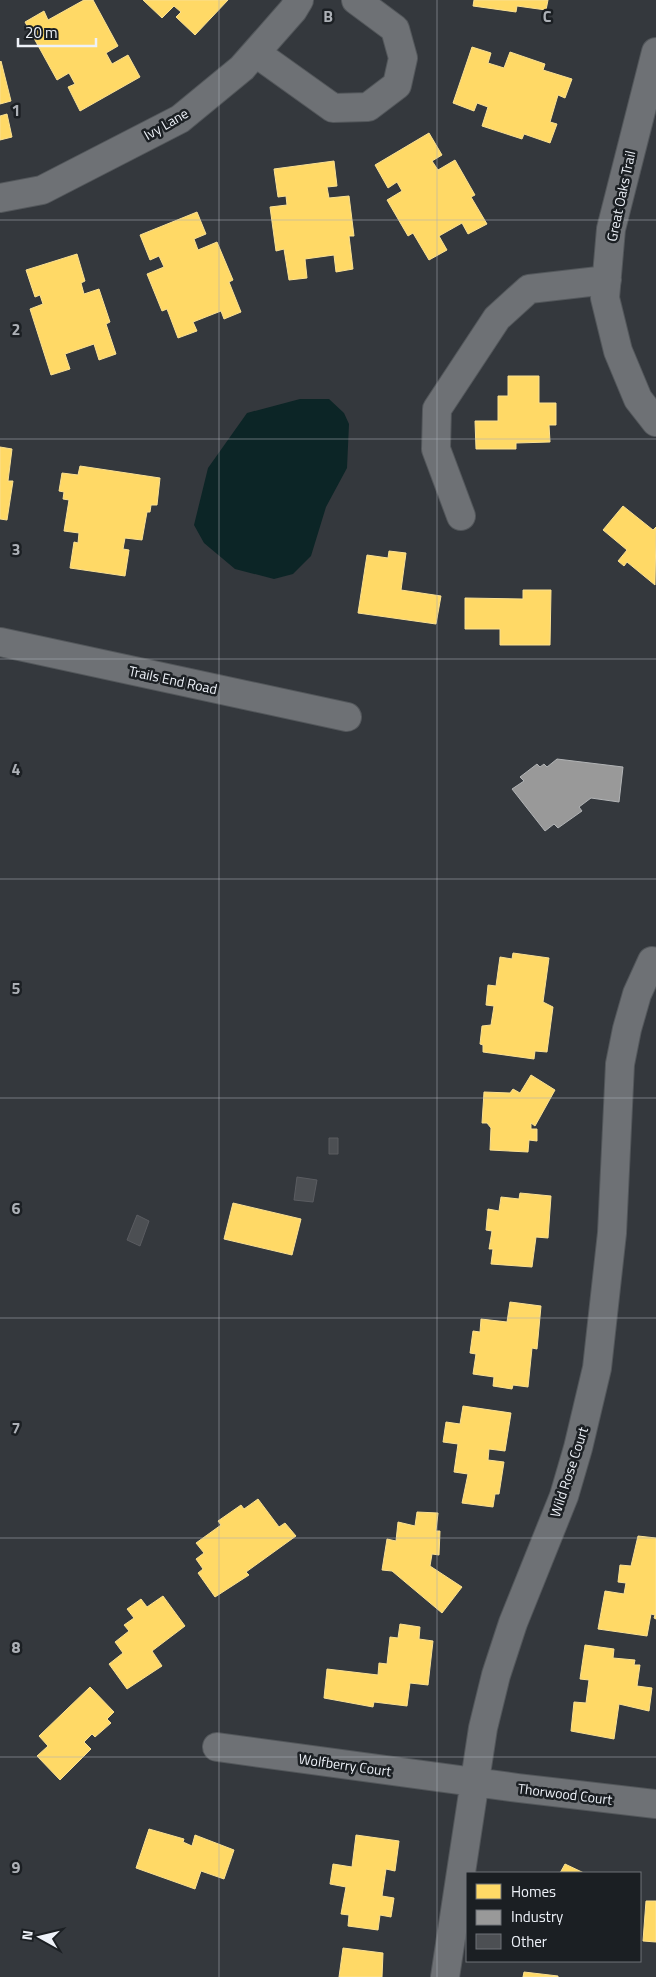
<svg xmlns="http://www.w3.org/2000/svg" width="656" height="1977" font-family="'Titillium Web',sans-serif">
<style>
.water{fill:#0c2526}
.homes{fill:#ffd966;stroke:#fae092}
.industry{fill:#999;stroke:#b2b4b6}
.building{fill:#4c4f53;stroke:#5a5c61}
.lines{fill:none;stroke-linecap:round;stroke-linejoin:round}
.minor-casing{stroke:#53575b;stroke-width:30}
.minor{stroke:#6e7175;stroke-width:28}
.grid{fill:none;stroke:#adb1b7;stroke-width:1;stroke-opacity:0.55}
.labels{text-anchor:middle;stroke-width:5;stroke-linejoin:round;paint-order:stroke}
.street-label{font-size:14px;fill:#eef2f9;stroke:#1b1f23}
.grid-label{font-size:16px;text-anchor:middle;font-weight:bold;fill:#adb1b7;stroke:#1b1f23;stroke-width:5;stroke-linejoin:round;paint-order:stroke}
</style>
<rect width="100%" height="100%" fill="#34383d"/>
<path class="water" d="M300,399H329L344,413L349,424L347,468L326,507L311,556L293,574L274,579L235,569L204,543L194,525L208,468L247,413Z"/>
<path class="homes" d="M84,0H93L118,46L106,53L112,64L128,55L140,77L80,111L68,87L75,84L69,73L57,80L25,22L44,11L48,20Z
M143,0H228L195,35L176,17L181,12L174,6L162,18Z
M474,0H548L546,10L517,6L516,12L473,6Z
M472,47L491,53L488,63L504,68L510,52L545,64L543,70L572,79L565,98L558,95L550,122L557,124L550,143L524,134L522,139L482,126L488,107L477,103L474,111L453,103Z
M1,61L11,101L0,104V62Z
M7,114L12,137L0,140V116Z
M429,133L442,155L432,161L438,170L455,160L475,195L471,197L487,224L468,234L462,223L439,236L447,250L429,260L413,233L408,236L387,200L402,191L397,182L388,188L375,165Z
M334,161L337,186L327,187L329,198L349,196L354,236H349L353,269L336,272L334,255L305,259L307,278L289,280L284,249L276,251L270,207L287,205L286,196L278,197L274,169Z
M197,212L206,234L194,239L198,250L217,242L233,280L229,282L241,312L224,319L221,311L193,322L197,331L178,338L167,309L162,311L147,274L164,267L159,256L150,260L140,235Z
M77,254L85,281L81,283L84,294L99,289L110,322L106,324L116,354L99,360L94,344L65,354L70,369L51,375L30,309L43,304L40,295L35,297L26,270Z
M508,376H539V403H556V425H549L550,442L516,443V449H476L475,421H498V396H508Z
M0,447L12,449L8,481H13L7,520L0,519Z
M80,466L160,478L157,505H151L150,512H147L142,540L125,538L123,549L129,550L125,576L70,568L74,542L78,543L79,533L64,531L69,500L63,499L64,492L59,491L62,473L78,475Z
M623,506L653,530L656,527L655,585L627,562L624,566L618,561L627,550L603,530Z
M389,551L406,553L401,590L441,596L436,624L358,613L367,555L388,558Z
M523,590H551L550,645H500V629H465V598L523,599Z
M513,953L549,958L543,1002L553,1007L547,1052L535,1051L534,1059L483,1052V1045L480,1044L482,1026L491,1025L494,1006L486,1005L488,985L496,986L500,957L512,959Z
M531,1075L555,1090L535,1126L531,1123V1129H537V1141L529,1140L528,1152L490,1150L491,1128L487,1123H482L484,1092L510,1093L513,1089L520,1093Z
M520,1193L551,1196L548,1238L536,1237L532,1267L491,1264L493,1249H489L492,1231L486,1230L488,1209L499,1211L501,1197L519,1199Z
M233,1203L301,1219L292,1255L224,1239Z
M510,1302L541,1306L537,1349L532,1348L528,1387L513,1385L512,1389L493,1386L494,1377L473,1374L476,1354L470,1353L473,1331L480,1332L481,1319L507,1322Z
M463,1406L511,1413L505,1451L489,1449L488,1460L504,1462L499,1494H495L493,1507L462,1503L468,1474L454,1472L458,1444L443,1442L446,1422L460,1424Z
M258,1499L279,1527L285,1523L296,1536L246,1572L249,1575L215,1597L198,1573L203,1569L196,1559L204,1553L196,1543L221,1525L218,1521L241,1505L244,1509Z
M417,1512L438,1513L436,1531H440L439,1555L432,1554L430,1566L462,1587L442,1613L392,1571L382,1570L387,1539L396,1541L398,1522L415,1526Z
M638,1536L656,1538V1619L654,1618L655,1615L651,1614L647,1636L598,1629L605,1591L624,1594L626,1583L618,1582L620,1565L631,1566Z
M163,1596L185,1626L152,1651L162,1666L127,1689L109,1664L123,1653L115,1642L129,1631L124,1625L134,1618L127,1609L141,1599L147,1607Z
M400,1624L420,1627L419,1639L433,1641L428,1685L410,1683L407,1706L374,1702L373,1707L324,1698L327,1669L378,1675L379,1663L387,1664L390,1637L398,1638Z
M585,1645L614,1649L613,1658L635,1660L634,1665H640L637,1686L652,1688L649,1711L619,1704L614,1739L571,1731L574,1702L586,1703L589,1680L580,1679Z
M90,1687L114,1712L107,1719L111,1723L95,1737L92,1734L84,1742L91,1749L60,1780L37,1756L48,1746L39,1736Z
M149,1829L184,1839L183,1842L192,1846L195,1835L234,1850L224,1879L201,1871L195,1889L136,1868Z
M356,1835L399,1841L395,1871L386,1869L382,1896L394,1898L391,1917L380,1915L378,1930L348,1926L349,1915L341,1914L346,1887L330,1884L333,1864L352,1867Z
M565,1864L584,1873H560Z
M646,1901H656V1942L643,1941Z
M343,1948L383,1953L382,1977H339Z
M524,1972L558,1976V1977H523Z"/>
<path class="industry" d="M557,759L623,767L619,802L591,798L579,807L582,811L558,828L554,824L545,831L512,789L524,781L520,777L537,764L540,767L544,764L547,767Z"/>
<path class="building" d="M329,1138H338V1154H329Z
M297,1177L317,1180L313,1202L294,1200Z
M137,1215L149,1221L140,1246L127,1240Z"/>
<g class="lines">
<defs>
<path id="minor" d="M656,52L611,229L605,298L618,351L638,399L656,422
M256,53L333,108L368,107L397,85L403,58L395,29L356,0
M0,198L42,190L180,119L242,68L293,10L299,0
M461,516L436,449L437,409L497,318L529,289L607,280
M0,642L347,717
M217,1747L518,1788L656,1804
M445,1977L483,1728L496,1675L513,1623L564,1496L578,1448L597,1368L612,1233L620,1064L627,1029L637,994L652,961"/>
</defs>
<use href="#minor" class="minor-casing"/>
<use href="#minor" class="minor"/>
</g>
<path class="grid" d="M219,0V1977M437,0V1977M0,220H656M0,439H656M0,659H656M0,879H656M0,1098H656M0,1318H656M0,1538H656M0,1757H656"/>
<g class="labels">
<g class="street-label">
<text transform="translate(166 124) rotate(-30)" y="5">Ivy Lane</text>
<text transform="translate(621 196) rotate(-78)" y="5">Great Oaks Trail</text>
<text transform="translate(173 680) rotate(12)" y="5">Trails End Road</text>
<text transform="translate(569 1472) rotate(-72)" y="5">Wild Rose Court</text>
<text transform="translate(345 1765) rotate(8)" y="5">Wolfberry Court</text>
<text transform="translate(565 1794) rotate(7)" y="5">Thorwood Court</text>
</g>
</g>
<g class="grid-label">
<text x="328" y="22">B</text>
<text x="547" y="22">C</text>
<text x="16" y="116">1</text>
<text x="16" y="335">2</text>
<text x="16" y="555">3</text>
<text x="16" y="775">4</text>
<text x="16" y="994">5</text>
<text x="16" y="1214">6</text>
<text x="16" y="1434">7</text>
<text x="16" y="1653">8</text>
<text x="16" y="1873">9</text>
</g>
<rect x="466" y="1872" width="175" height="90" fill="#1b1f23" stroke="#6f7379"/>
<rect x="476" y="1884" width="25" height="15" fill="#ffd966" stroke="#6f7379"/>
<text x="511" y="1897" font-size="15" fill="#eef2f9">Homes</text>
<rect x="476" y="1910" width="25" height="15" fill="#999999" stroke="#6f7379"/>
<text x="511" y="1922" font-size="15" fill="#eef2f9">Industry</text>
<rect x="476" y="1934" width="25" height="15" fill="#4c4f53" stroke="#6f7379"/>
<text x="511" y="1947" font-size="15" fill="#eef2f9">Other</text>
<g transform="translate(40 1937) rotate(278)" stroke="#1b1f23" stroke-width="4" paint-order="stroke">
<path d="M0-4L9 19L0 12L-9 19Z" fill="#eef2f9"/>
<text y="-8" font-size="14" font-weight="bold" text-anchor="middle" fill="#eef2f9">N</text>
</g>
<path d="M18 38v8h78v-8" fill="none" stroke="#eef2f9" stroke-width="2.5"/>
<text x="25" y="38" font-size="15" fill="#eef2f9" stroke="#1b1f23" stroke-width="4" paint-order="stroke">20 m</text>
</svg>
